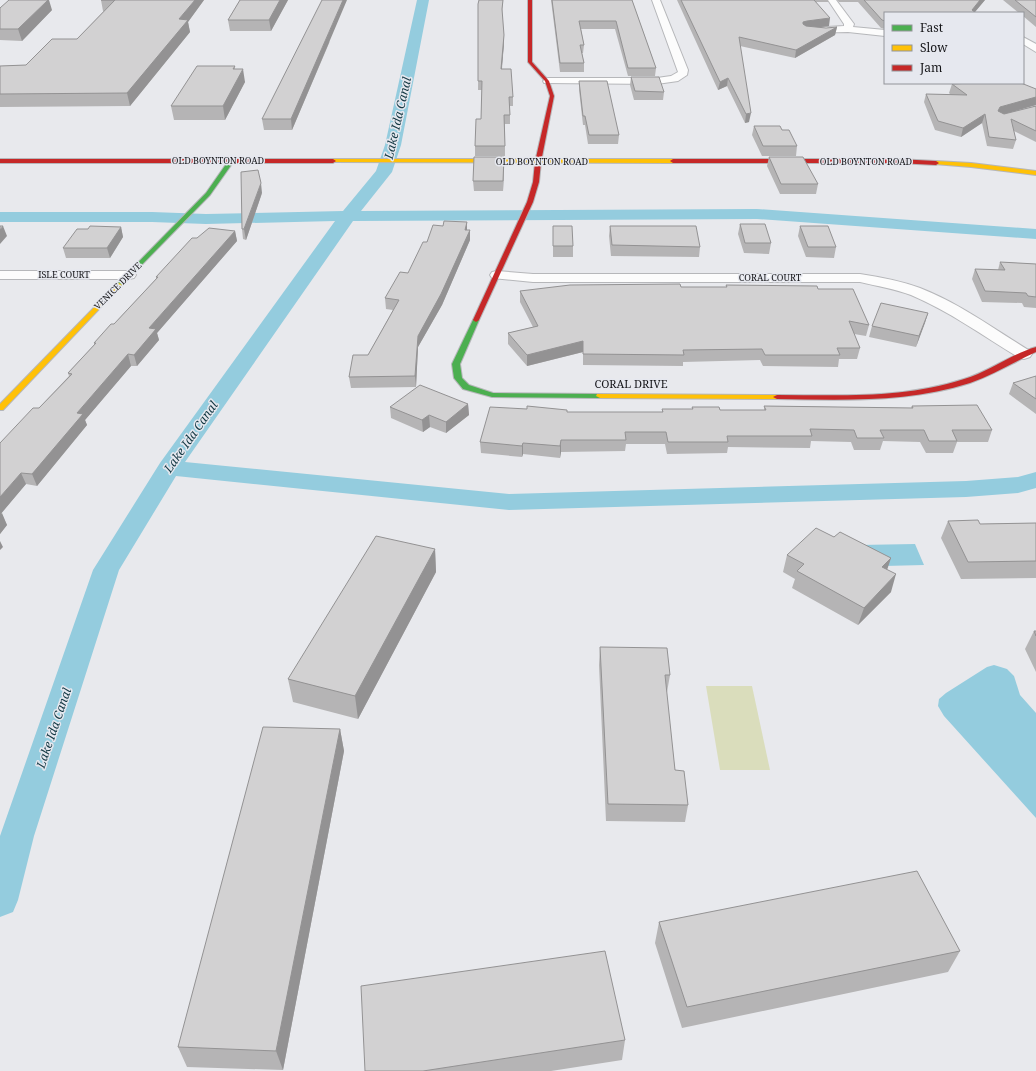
<svg xmlns="http://www.w3.org/2000/svg" width="1036" height="1071" font-family="'Noto Serif',serif">
<style>
.green{fill:#daddbc}
.water{fill:#94ccde}
.lines{fill:none;stroke-linecap:round;stroke-linejoin:round}
.canal{fill:#94ccde;fill-rule:evenodd}
.street-casing{stroke:#b6b7ba;stroke-width:2}
.fast-casing{stroke:#b6b7ba;stroke-width:2}
.slow-casing{stroke:#b6b7ba;stroke-width:2}
.jam-casing{stroke:#b6b7ba;stroke-width:2}
.street{fill:#fcfcfc;fill-rule:evenodd}
.fast{fill:#4caf50;fill-rule:evenodd}
.slow{fill:#ffc107;fill-rule:evenodd}
.jam{fill:#c62828;fill-rule:evenodd}
.wall{fill:#b5b4b5}
.shaded-wall{fill:#939293}
.building{fill:#d2d1d2;stroke:#939293}
.labels{text-anchor:middle;stroke-width:3;stroke-linejoin:round;paint-order:stroke}
.far-street-label{font-size:9px;fill:#151518;stroke:#e6e8ef}
.street-label{font-size:11px;fill:#151518;stroke:#e6e8ef}
.water-label{font-size:12px;font-style:italic;fill:#133843;stroke:#e6e8ef}
</style>
<rect width="100%" height="100%" fill="#e8e9ed"/>
<path class="green" d="M706,686H752L770,770H720Z"/>
<path class="water" d="M915,544L924,565L884,566L859,545Z
M994,665L1007,669L1014,676L1020,695L1036,713V818L944,716L938,706L939,699L946,693L987,667Z"/>
<g class="lines">
<path class="canal" d="M417,0H429L401,145L392,172L361,211L757,209L1036,229V239L757,219L353,221L185,462L509,494L966,481L1018,477L1036,472V488L1018,493L966,497L509,510L176,476L119,570L34,836L18,900L13,912L0,917V836L93,570L160,463L335,221L206,224L152,222H0V212H152L206,214L343,211L376,171L385,145Z"/>
<defs>
<path id="street" d="M652,0H660L688,70L687,75L678,81L657,84L544,83L543,81L548,78H657L671,76L678,72Z
M828,0H836L854,24L853,27L885,30V36L848,32L807,33L805,31L810,28L844,26V24Z
M1023,37L1036,44V52L1023,44Z
M0,271H129L134,272L136,275L134,278L129,279H0Z
M497,271L533,274H860C880,277 901,281 920,288C959,303 994,329 1030,351L1032,354L1030,357L1024,359L1018,357C983,336 949,311 911,295C895,289 877,286 860,282H533L492,278L490,275L492,272Z"/>
<path id="fast" d="M229,160L234,161L210,195L121,286H117V284L206,193Z
M476,318L479,320L460,364L462,378L469,385L493,393L600,394L604,396L600,398L492,397L463,389L454,378L452,364L473,320Z"/>
<path id="slow" d="M333,159H673L676,161L673,163L331,162V160Z
M936,161L971,163L1036,171V175L971,167L934,164L933,163Z
M119,283L122,285L121,286L3,410H0V404L117,284Z
M597,394L777,395L781,397L777,399L600,398L596,396Z"/>
<path id="jam" d="M528,0H532V62L549,81L554,96L541,162L539,182L533,202L479,320L476,322L473,320L527,202L533,182L535,162L550,96L545,81L528,62Z
M0,159H333L336,161L333,163H0Z
M897,159L936,161L939,163L936,165L897,163H673L670,161L673,159Z
M1036,347V352C1014,362 993,375 970,383C908,403 841,400 777,399L773,397L777,395C839,395 904,399 964,379C989,372 1011,354 1036,347Z"/>
</defs>
<use href="#street" class="street-casing"/>
<use href="#fast" class="fast-casing"/>
<use href="#slow" class="slow-casing"/>
<use href="#jam" class="jam-casing"/>
<use href="#street" class="street"/>
<use href="#fast" class="fast"/>
<use href="#slow" class="slow"/>
<use href="#jam" class="jam"/>
</g>
<path class="wall" d="M101,0H204L188,22L190,32L130,106L0,107V66L26,65L77,39L104,11H103Z
M240,0H288L271,31H230L228,20Z
M479,0H503L502,13L504,43L502,69L513,97V106H510V124H505V156H475V146L481,119L482,90H478Z
M551,0H632L656,68L655,76H628L615,29H581L584,45L583,53H582L584,63V72H560Z
M677,0H828V2H816L829,26L817,28H826L837,27L835,35L795,58L740,46L749,122L745,123L727,86L718,90Z
M837,0H985L975,12L885,13V29L881,28L858,2H839Z
M1003,0H1036V27L1023,16V13H1019Z
M0,8L52,10L22,41L0,40Z
M330,41L292,130H264L262,119Z
M235,66V69L245,82L225,120H174L171,106Z
M631,77L664,92L663,100H634L630,85Z
M579,81L619,135L618,144H588L585,125H583L579,90Z
M952,84L1036,89V105L1003,114H1004L1036,106V142L1014,131L1016,140L1013,149L987,146L982,123L961,137L935,130L924,102L926,94L951,95L949,93Z
M754,126L782,130L797,146L796,156H762L752,135Z
M504,157L503,191H474L473,181Z
M769,157L818,184L816,194H780L767,166Z
M262,193L246,240L243,239L242,229Z
M467,222V230H470V240L442,305L418,347L416,387L351,388L349,377L368,355L393,310L386,309L385,298L408,273L427,242L443,226Z
M740,224L771,243L769,254L744,253L738,234Z
M553,226L573,246V257H553Z
M610,226L700,247L699,257L611,256L609,236Z
M800,226L836,247L834,258L806,257L798,236Z
M121,227L123,237L110,258H66L63,248L88,229Z
M235,231L237,241L157,333L159,340L137,366H131L85,420L87,425L37,486L26,484L1,513L7,525L0,534V443L39,408L69,376L68,373L94,345V343L114,324L156,279V277L197,238Z
M1000,262L1036,264V308L1024,307L1022,303L982,302L972,279L975,269L998,270Z
M726,285L818,289L869,325L866,336L854,334L860,348L857,359H839L838,367L763,366L760,360L683,362V366L583,365V352L527,366L508,344V333L533,327L520,302V291L681,287H726Z
M928,313L916,347L869,337L872,326Z
M1036,377V414L1009,394L1013,383Z
M468,404L469,415L446,433L430,427L423,432L391,418L390,407Z
M764,406L911,408L912,406L992,430L988,442H957L953,453H926L920,442L883,441L880,450H854L851,442L811,441L810,448L728,447L727,453L667,454L665,444H626L625,451L561,452L560,458L523,454L522,457L481,453L480,442L527,409L567,412H662V409H692V407L720,410H764Z
M948,521L980,524L1036,523V578L961,579L941,538Z
M834,537L891,558L887,569L891,592L858,625L792,588L795,579L783,572L787,555Z
M435,549L436,572L358,719L293,702L288,679Z
M1034,631H1036V672L1025,649Z
M600,647L670,675L667,692H666L675,770L688,805L685,822L606,821L599,665Z
M340,729L344,751L283,1070L187,1067L178,1047Z
M659,922L960,951L948,972L682,1028L655,943Z
M625,1040L622,1060L551,1071H365Z"/>
<path class="shaded-wall" d="M48,0H49L52,10L22,41L18,29Z
M195,0H204L188,22L190,32L130,106L127,93L179,19Z
M280,0H288L271,31L269,20Z
M343,0H347L292,130L291,119Z
M980,0H985L974,13L972,10Z
M830,18L829,26L805,29L802,30L803,22L807,21Z
M837,27L835,35L795,58L796,50Z
M504,35V43L501,77V69Z
M243,69L245,82L225,120L223,106Z
M728,78L727,86L718,90L720,82Z
M1036,97V105L998,116V111L1000,107Z
M751,113L749,122L745,123L746,114Z
M985,114L982,123L961,137L963,128Z
M504,157V166L503,191V181Z
M261,183L262,193L246,240L244,229Z
M467,222V232L470,230V240L442,305L418,347L416,387L415,376L418,336L465,230Z
M3,226L7,236L0,244V230Z
M121,227L123,237L110,258L107,248Z
M235,231L237,241L157,333L159,340L137,366L134,355L149,328Z
M928,313L925,323L916,347L919,336Z
M583,341V352L527,366V355Z
M128,354L131,366L85,420L87,425L37,486L32,474L77,413Z
M468,404L469,415L446,433V422Z
M429,415L430,427L423,432L422,420Z
M561,440V452L560,458V446Z
M523,443V454L522,457V446Z
M21,473L26,484L0,515V497Z
M2,513L7,525L0,534V515Z
M0,541L3,547L0,550Z
M435,549L436,572L358,719L355,696Z
M891,558L885,576L882,567Z
M896,574L891,592L858,625L864,608Z
M340,729L344,751L283,1070L276,1051Z"/>
<path class="building" d="M9,0H48L18,29H0V8Z
M101,0H195L179,19L188,20L127,93L0,94V66L26,65L52,39H77L115,0Z
M240,0H280L269,20H228Z
M322,0H343L291,119H262Z
M479,0H503L502,9L504,35L501,69H511L513,97H509L510,115H504L505,146H475L476,119H481L482,81H478V4Z
M552,0H632L656,68H628L616,21H579L584,45H580L584,63H560Z
M681,0H814L830,18L807,21L803,22V24L806,26L826,28L837,27L796,50L739,37L751,113L746,114L728,78L720,82Z
M864,0H980L972,10L976,13H885V21L882,20Z
M1015,0H1036V17Z
M197,66H235L233,69H243L223,106H171Z
M631,77H659L664,92L635,91Z
M579,81H607L619,135H589L585,116H583Z
M972,83H1021L1036,89V97L1000,107L998,111L1004,114L1036,106V131L1011,119L1016,140L989,137L985,114L963,128L938,121L926,94L967,95L952,84Z
M754,126H780L782,130H789L797,146H763Z
M474,157H504L503,181H473Z
M769,157H803L818,184H781Z
M258,170L261,183L244,229H242L241,172Z
M444,221L467,222L465,230H470L441,294L418,336L415,376L349,377L353,355H368L399,300L385,298L400,272L408,273L423,242H427L433,225L443,226Z
M740,224H765L771,243H745Z
M0,226H3L0,230Z
M90,226L121,227L107,248H63L77,229H88Z
M553,226H572L573,246H553Z
M610,226H696L700,247L612,245Z
M800,226H828L836,247H808Z
M209,228L235,231L149,328L156,329L134,355L128,354L77,413L83,414L32,474L21,473L0,497V443L33,408H39L72,374L68,373L96,343H94L111,324H114L158,277H156L192,238H197Z
M1000,262L1036,264V297L1028,296L1026,293L985,291L975,269L1005,270Z
M680,284L681,287H727L726,285L817,286L818,289H853L869,325L849,321L860,348H837L840,355H765L762,349L683,350L684,355L583,354V341L527,355L508,333L538,326L520,291L570,285Z
M881,303L928,313L919,336L872,326Z
M1036,376V399L1013,383Z
M420,385L468,404L446,422L429,415L422,420L390,407Z
M977,405L992,430H952L957,441H929L924,430H880L884,438H857L854,430L810,429L812,436H727L728,442H668L666,432H625L626,440H561L560,446L523,443L522,446L480,442L490,407L527,409V406L567,410V412H663L662,409H693L692,407H719L720,410H766L764,406L913,408L912,406Z
M978,520L980,524L1036,523V561L968,562L948,521Z
M816,528L834,537L840,532L891,558L882,567L896,574L864,608L797,571L804,564L787,555Z
M376,536L435,549L355,696L288,679Z
M1034,631H1036V636Z
M600,647L667,648L670,675H665L675,770L684,771L688,805L608,804Z
M263,727L340,729L276,1051L178,1047Z
M917,871L960,951L687,1007L659,922Z
M605,951L625,1040L423,1071H365L361,986Z"/>
<g class="labels">
<g class="far-street-label">
<text x="218" y="164">OLD BOYNTON ROAD</text>
<text x="542" y="165">OLD BOYNTON ROAD</text>
<text x="866" y="165">OLD BOYNTON ROAD</text>
<text x="64" y="278">ISLE COURT</text>
<text x="770" y="281">CORAL COURT</text>
<text transform="translate(118 286) rotate(-45)" y="3">VENICE DRIVE</text>
</g>
<g class="street-label">
<text x="631" y="388">CORAL DRIVE</text>
</g>
<g class="water-label">
<text transform="translate(398 118) rotate(-77)" y="4">Lake Ida Canal</text>
<text transform="translate(191 437) rotate(-55)" y="4">Lake Ida Canal</text>
<text transform="translate(54 728) rotate(-71)" y="4">Lake Ida Canal</text>
</g>
</g>
<rect x="884" y="12" width="140" height="72" fill="#e6e8ef" stroke="#929499"/>
<rect x="892" y="25" width="20" height="6" fill="#4caf50" stroke="#929499"/>
<text x="920" y="32" font-size="12" fill="#151518">Fast</text>
<rect x="892" y="45" width="20" height="6" fill="#ffc107" stroke="#929499"/>
<text x="920" y="52" font-size="12" fill="#151518">Slow</text>
<rect x="892" y="65" width="20" height="6" fill="#c62828" stroke="#929499"/>
<text x="920" y="72" font-size="12" fill="#151518">Jam</text>
</svg>
